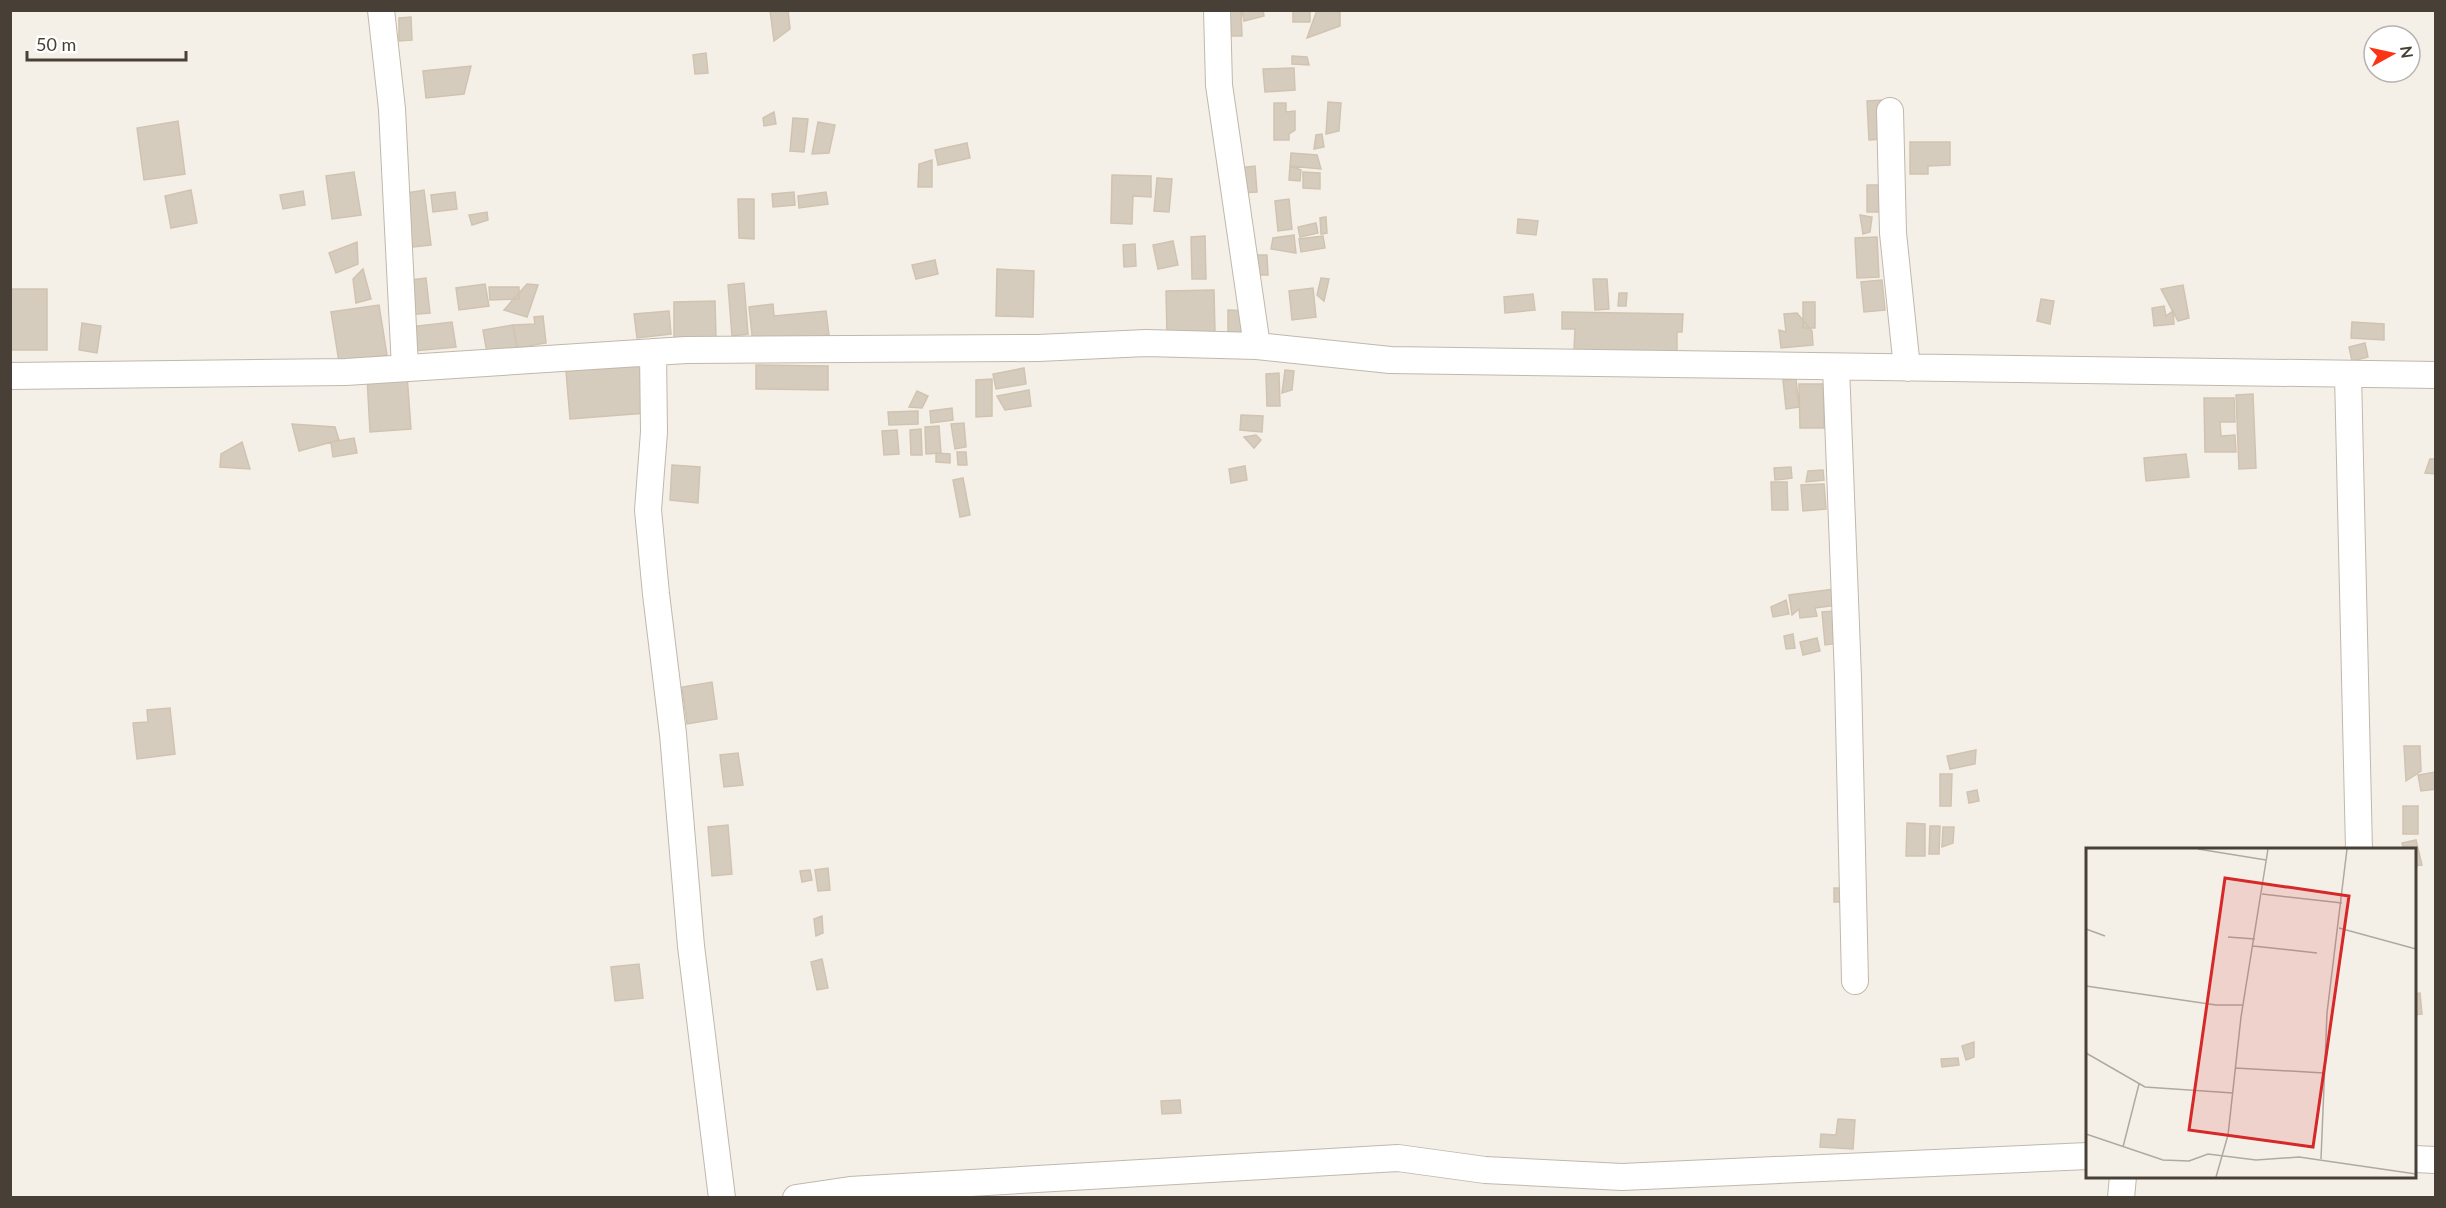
<svg xmlns="http://www.w3.org/2000/svg" width="2446" height="1208" font-family="Lato,sans-serif">
<style>
.building{fill:#d6ccbd;stroke:#d1c3b0;stroke-width:1.5}
.lines{fill:none;stroke-linecap:round;stroke-linejoin:round}
.minor-casing{stroke:#c0b8aa;stroke-width:28}
.minor{stroke:#fff;stroke-width:26}
.inset-road{fill:none;stroke:#afaaa1;stroke-width:1.5}
.view{fill:#d62828;fill-opacity:0.15;stroke:#d62828;stroke-width:3}
.inset-edge{fill:none;stroke:#484036;stroke-width:3}
</style>
<rect width="100%" height="100%" fill="#f4f0e8"/>
<path class="building" d="M770,10H788L790,29L774,41Z
M1224,10H1241L1242,36H1226Z
M1242,10H1263L1264,16L1244,21Z
M1293,10H1310V22H1293Z
M1317,10L1340,12V26L1307,38Z
M411,17L412,40L399,41V18Z
M706,53L708,73L695,74L693,55Z
M1292,56L1307,57L1309,65L1292,64Z
M471,66L464,94L426,98L423,71Z
M1294,68L1295,90L1265,92L1263,69Z
M1883,100L1885,139L1869,140L1867,101Z
M1328,102L1341,103L1339,131L1326,134Z
M1274,103H1286V112L1295,111V130L1289,134V140H1274Z
M774,112L776,124L764,126L763,118Z
M793,118L808,119L804,152L790,151Z
M178,121L185,174L144,180L137,128Z
M818,122L835,125L829,153L812,154Z
M1322,134L1324,147L1314,149L1316,135Z
M1910,142H1950V165L1928,166V174H1910Z
M967,143L970,158L938,165L935,150Z
M1291,153L1317,155L1321,169L1290,166Z
M932,160V187H918L919,164Z
M1255,166L1257,192L1241,193L1239,168Z
M1290,166L1301,170L1300,181L1289,180Z
M354,172L361,215L332,219L326,176Z
M1303,172L1320,173V189L1303,188Z
M1112,175L1151,176V197L1133,196L1132,224L1111,223Z
M1157,178L1172,179L1169,212L1154,211Z
M1867,185H1884L1883,212H1867Z
M191,190L197,223L171,228L165,196Z
M424,190L431,245L413,247L406,193Z
M303,191L305,205L283,209L280,195Z
M455,192L457,209L433,212L431,195Z
M794,192L795,205L773,207L772,194Z
M826,192L828,204L799,208L798,196Z
M738,199H754V239L739,238Z
M1289,199L1292,229L1278,231L1275,201Z
M487,212L488,220L472,225L469,215Z
M1860,215L1872,217L1870,232L1863,234Z
M1326,217L1327,233L1321,234L1320,218Z
M1518,219L1538,221L1536,235L1517,233Z
M1316,223L1318,233L1300,237L1298,227Z
M1294,235L1296,253L1271,249L1273,238Z
M1205,236L1206,279H1192L1191,237Z
M1323,236L1325,248L1301,252L1299,239Z
M1877,237L1879,277L1857,278L1855,238Z
M1173,241L1178,265L1158,269L1153,245Z
M357,242L358,264L336,273L329,253Z
M1135,244L1136,266L1124,267L1123,245Z
M1253,255H1267L1268,275H1253Z
M935,260L938,274L916,279L912,265Z
M363,269L371,299L356,303L353,279Z
M997,269L1034,271L1033,317L996,316Z
M426,278L430,313L406,315L402,281Z
M1321,278L1329,279L1324,301L1317,295Z
M1593,279H1607L1609,309L1595,310Z
M1882,280L1885,310L1864,312L1861,282Z
M744,283L748,334L732,336L728,285Z
M485,284L489,306L459,310L456,288Z
M527,284L538,285L527,317L504,310Z
M2183,285L2189,318L2178,321L2161,289Z
M489,287H519V299L490,300Z
M1313,288L1316,317L1292,320L1289,291Z
M10,289H47V350H10Z
M1214,290L1215,334L1167,335L1166,291Z
M1619,293H1627L1626,306H1618Z
M1533,294L1535,310L1505,313L1504,297Z
M2041,299L2054,301L2050,324L2037,321Z
M715,301L716,337L674,338V302Z
M1803,302H1815V328H1803Z
M773,304L774,316L826,311L829,335L753,344L749,307Z
M379,305L387,355L339,362L331,312Z
M2164,306L2166,316L2173,311L2174,324L2154,326L2152,308Z
M1228,310L1250,311L1249,333L1228,332Z
M669,311L671,334L637,338L634,314Z
M1562,312L1683,314L1682,332H1677V352L1574,350L1575,329H1562Z
M1797,313L1812,331L1813,345L1781,348L1779,330L1786,332L1784,314Z
M543,316L546,343L517,348L513,325L535,324L534,317Z
M452,322L456,347L413,351L410,327Z
M2352,322L2384,324V340L2351,338Z
M82,323L101,326L97,353L79,350Z
M513,325L517,348L487,353L483,330Z
M2365,343L2368,357L2352,361L2349,347Z
M643,365L647,413L570,419L566,371Z
M756,365L828,366V390L756,389Z
M1024,368L1026,384L996,389L993,374Z
M1285,370L1294,371L1292,390L1282,393Z
M1279,373L1280,406H1267L1266,374Z
M407,375L411,429L370,432L367,377Z
M992,379V416L976,417V380Z
M1796,379L1799,407L1786,409L1783,380Z
M1799,384H1823L1824,428H1800Z
M1029,390L1031,406L1005,410L997,396Z
M917,391L928,396L922,408L909,407Z
M2253,394L2256,468L2239,469L2236,395Z
M2204,398H2234L2235,422H2220L2221,436L2235,435L2236,452H2205Z
M952,408L953,420L931,423L930,411Z
M918,411V424L889,425L888,412Z
M1241,415L1263,416L1262,432L1240,430Z
M964,423L966,447L955,449L951,424Z
M292,424L335,427L339,440L299,451Z
M939,426L941,453L926,454L925,427Z
M921,429L922,455H911L910,430Z
M897,430L899,454L884,455L882,431Z
M1256,435L1261,440L1254,448L1244,437Z
M354,438L357,453L333,457L331,442Z
M242,442L250,469L220,467L221,454Z
M957,452H966L967,465H958Z
M936,453L950,454V463L936,462Z
M2186,454L2189,477L2146,481L2144,458Z
M2430,459H2436V474L2425,473Z
M672,465L700,467L698,503L670,500Z
M1245,466L1247,480L1231,483L1229,469Z
M1791,467L1792,478L1775,480L1774,468Z
M1823,470L1824,480L1806,482L1808,471Z
M963,478L970,515L960,517L953,480Z
M1771,482H1787L1788,510H1772Z
M1824,484L1826,509L1803,511L1801,485Z
M1834,589L1837,605L1815,608L1817,616L1800,618L1799,609L1792,615L1789,595Z
M1786,600L1789,614L1773,617L1771,607Z
M1834,611L1838,643L1825,645L1822,612Z
M1793,634L1795,648L1786,649L1784,636Z
M1817,638L1820,651L1803,655L1800,642Z
M712,682L717,719L687,724L682,687Z
M170,708L175,754L137,759L133,723L148,722L147,710Z
M2404,746H2420L2421,771L2406,781Z
M1976,750L1975,764L1950,769L1947,756Z
M738,753L743,785L724,787L720,755Z
M2436,772V789L2421,791L2418,775Z
M1940,774H1952L1951,806H1940Z
M1977,790L1979,801L1969,803L1967,792Z
M2403,806H2418V834H2403Z
M1907,823L1925,824V856H1906Z
M728,825L732,874L712,876L708,827Z
M1930,826H1940L1939,854H1929Z
M1943,827H1954L1953,843L1942,847Z
M2416,840L2422,865L2414,866V850H2404L2402,843Z
M828,868L830,890L818,891L815,870Z
M810,870L812,880L802,882L800,871Z
M1834,888H1849V902H1834Z
M822,916L823,933L816,936L814,919Z
M822,959L828,988L817,990L811,962Z
M639,964L643,998L615,1001L611,967Z
M2420,993L2422,1014L2414,1015V994Z
M1974,1042V1057L1966,1060L1962,1046Z
M1958,1058L1959,1065L1942,1067L1941,1059Z
M1180,1100L1181,1113L1162,1114L1161,1101Z
M1838,1119L1855,1120L1853,1149L1820,1147L1821,1134L1836,1135Z"/>
<g class="lines">
<defs>
<path id="minor" d="M381,10L392,109L405,368
M1217,10L1219,85L1257,346
M1890,111L1893,233L1907,368
M653,352L654,432L648,510L656,594L673,734L691,946L722,1198
M1836,367L1848,677L1855,981
M2348,374L2359,850
M10,376L346,372L686,350L1038,348L1146,343L1257,346L1390,360L2436,375
M2414,1159L2436,1160
M796,1198L850,1190L1398,1158L1485,1170L1622,1177L2088,1156
M2121,1198L2123,1176"/>
</defs>
<use href="#minor" class="minor-casing"/>
<use href="#minor" class="minor"/>
</g>
<g transform="translate(2086 848)">
<rect width="330" height="330" fill="#f4f0e8"/>
<path class="inset-road" d="M112,1L180,12M176,46L256,55M253,80L330,101M0,81L19,88M142,89L169,91M167,98L231,105M0,138L130,157H157M0,205L59,239L147,245M149,220L238,225M0,286L77,312L103,313L122,306L170,312L213,309L330,326M37,299L53,236M235,311L241,165L261,1M130,329L142,287L155,169L182,1"/>
<path class="view" d="M139,30L263,48L227,299L103,282Z"/>
<rect width="330" height="330" class="inset-edge"/>
</g>
<rect width="2446" height="1208" fill="none" stroke="#484036" stroke-width="24"/>
<g transform="translate(2392 54) rotate(82)"><circle r="28" fill="#ffffff" stroke="#b6b3af" stroke-width="1.5"/>
<path d="M0-4.5L10 22L0 15L-10 22Z" fill="#fd3316"/>
<text y="-9" font-size="16" font-weight="bold" text-anchor="middle" fill="#484036">N</text>
</g>
<path d="M27 51v9h159v-9" fill="none" stroke="#484036" stroke-width="3"/>
<text x="36" y="51" font-size="18" fill="#484036" stroke="#ffffff" stroke-width="4.5" paint-order="stroke">50 m</text>
</svg>
